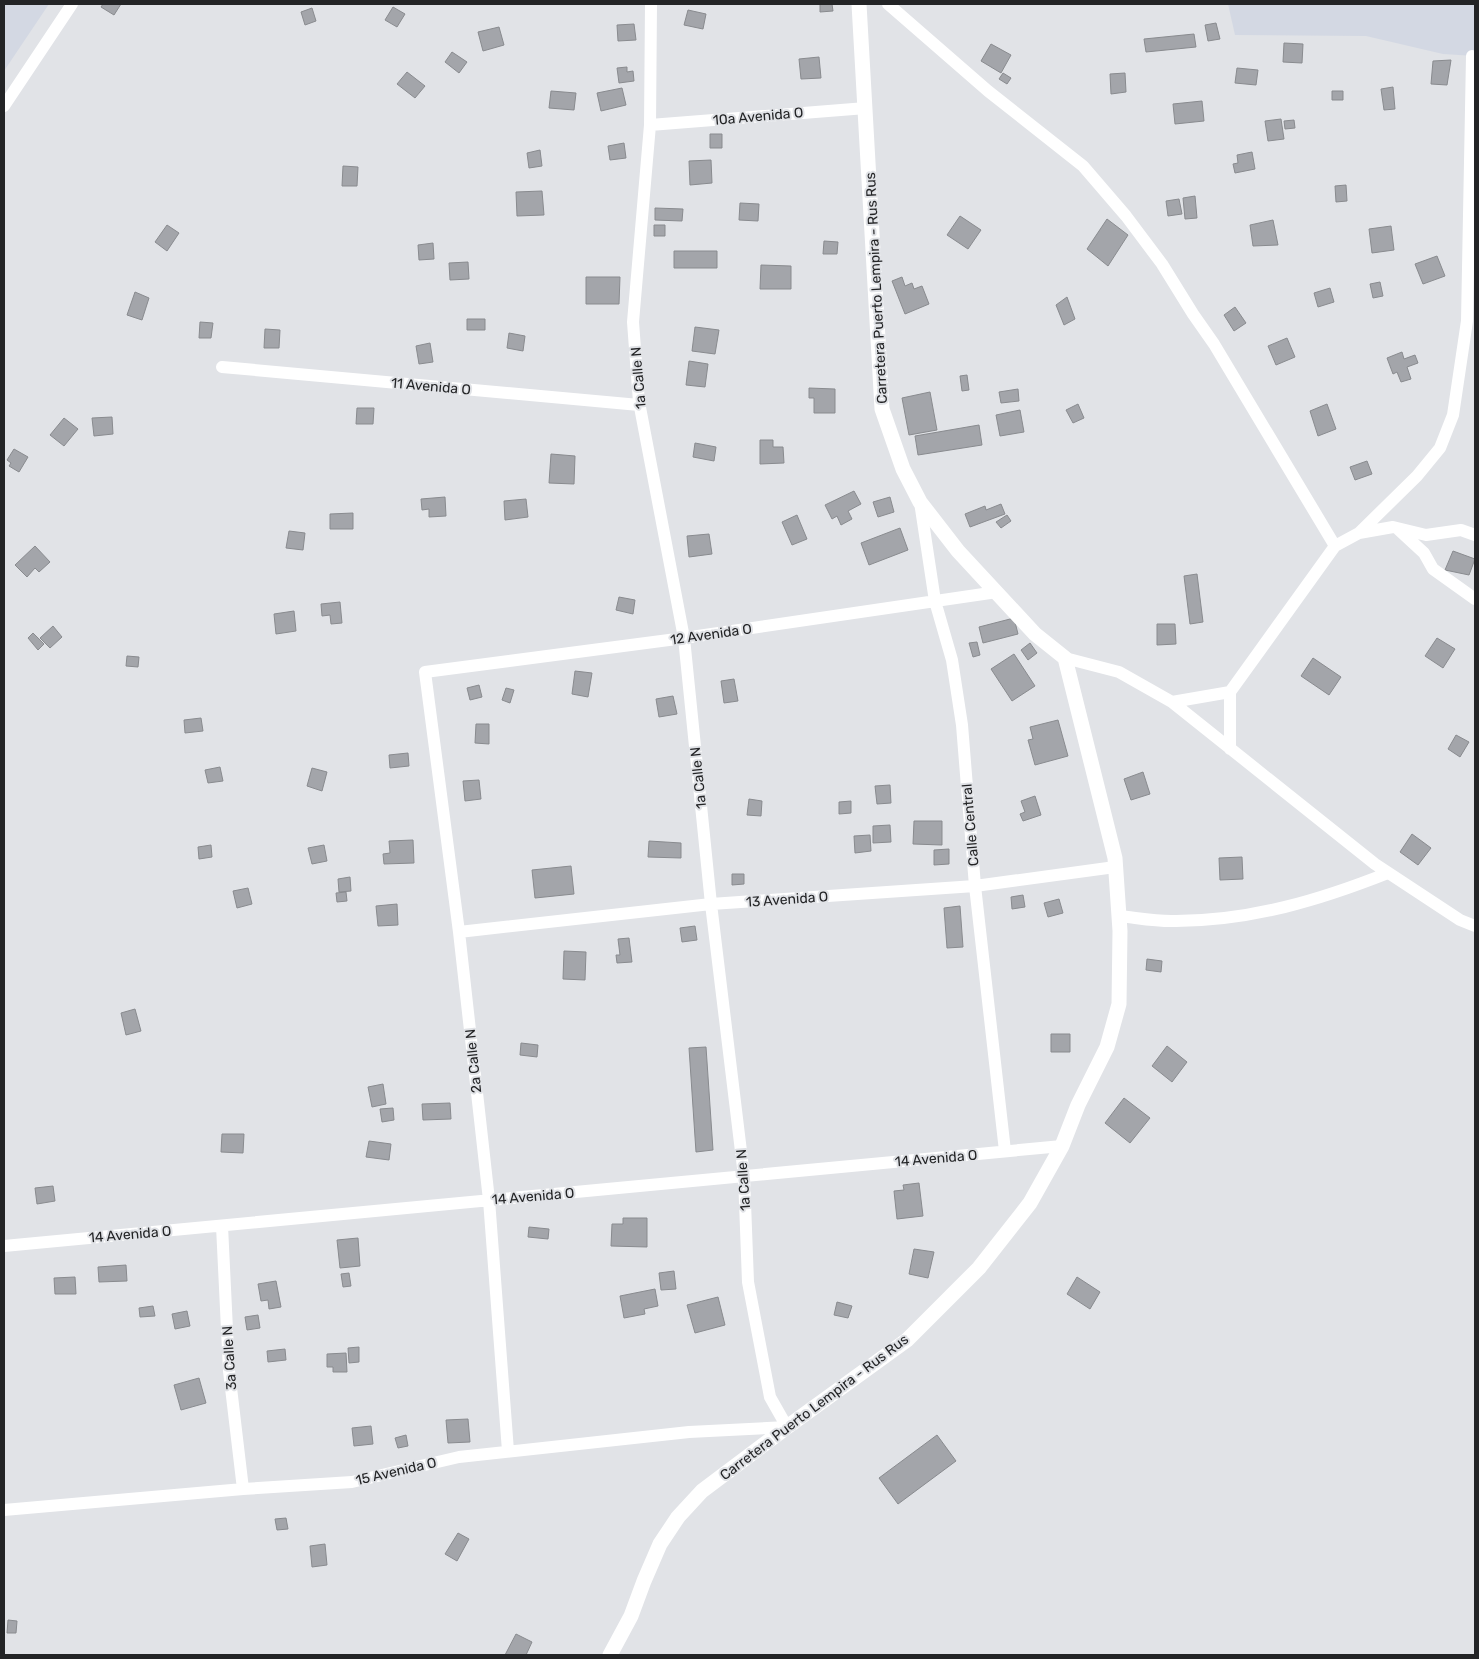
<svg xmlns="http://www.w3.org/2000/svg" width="1479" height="1659" font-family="Rubik,sans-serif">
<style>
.built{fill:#d3d8e3}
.building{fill:#a3a5aa;stroke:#898b8f}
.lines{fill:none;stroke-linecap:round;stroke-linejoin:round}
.minor{stroke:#fff;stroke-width:12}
.tertiary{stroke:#fff;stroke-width:15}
.labels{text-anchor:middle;stroke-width:4;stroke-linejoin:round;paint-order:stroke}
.street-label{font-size:14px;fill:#232426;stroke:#e1e3e7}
</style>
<rect width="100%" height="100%" fill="#e1e3e7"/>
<path class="built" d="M4,4H49L4,71Z
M1228,4H1475V56L1443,54L1366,36L1235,35Z"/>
<path class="building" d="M103,4H121L114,15L101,7Z
M820,4H832L833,11L820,12Z
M393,7L405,14L397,27L385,20Z
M312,8L316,21L305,25L301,12Z
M688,10L706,14L703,29L684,25Z
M1216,23L1220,39L1208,41L1205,25Z
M634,24L636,40L618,41L617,25Z
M499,27L504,45L483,51L478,32Z
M1194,34L1196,47L1146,52L1144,39Z
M1284,43L1303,44L1302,63L1283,62Z
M991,44L1011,55L1001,73L981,61Z
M452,52L467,62L459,73L445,62Z
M819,57L821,78L801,79L799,59Z
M1451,60L1447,85L1431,84L1433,61Z
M627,67V72L633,71L634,81L619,83L617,68Z
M1237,68L1258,70L1256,85L1235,83Z
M407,72L425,86L415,98L397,84Z
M1003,73L1011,78L1007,84L999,79Z
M1125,73L1126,92L1111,94L1110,74Z
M1393,87L1395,109L1384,110L1381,89Z
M622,88L626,105L601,111L597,93Z
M551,91L576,93L574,110L549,108Z
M1332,91H1343V100H1332Z
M1202,101L1204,121L1175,124L1173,104Z
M1281,119L1284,139L1268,141L1265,121Z
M1294,120L1295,128L1285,129L1284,121Z
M710,134H722V148H710Z
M624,143L626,158L610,160L608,146Z
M540,150L542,166L529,168L527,153Z
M1252,152L1255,169L1235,173L1233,164L1238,163L1237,155Z
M711,160L712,183L690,185L689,161Z
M343,166L358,167L357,186H342Z
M1346,185L1347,201L1336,202L1335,186Z
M542,191L544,215L517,216L516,192Z
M1195,196L1197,218L1185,219L1183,198Z
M1179,199L1182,214L1168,216L1166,201Z
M740,203L759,204L758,221L739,220Z
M655,208L683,209L682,221L655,220Z
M960,216L981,230L968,249L947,235Z
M1107,219L1128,235L1108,266L1087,249Z
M1273,220L1278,245L1253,246L1250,225Z
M167,225L179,233L167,251L155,242Z
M654,225H665V236H654Z
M1391,226L1394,250L1372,253L1369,229Z
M824,241L838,242L837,254H823Z
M433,243L434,259L419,260L418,245Z
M674,251H717V268H674Z
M1437,256L1445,276L1423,284L1415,264Z
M468,262L469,279L450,280L449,263Z
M761,265L791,266V289H760Z
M586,277H620L619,304H586Z
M902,277L905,286L912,283L914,289L922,286L929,304L905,314L892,281Z
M1380,282L1383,296L1373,298L1370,284Z
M1330,288L1334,302L1318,307L1314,293Z
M135,292L149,298L142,320L127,315Z
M1067,297L1075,319L1064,325L1056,305Z
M1235,307L1246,323L1234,331L1224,315Z
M467,319H485V330H467Z
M200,322L213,323L211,338H199Z
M695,327L719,330L715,354L692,351Z
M265,329L280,330L279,348H264Z
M509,333L525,336L523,351L507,348Z
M1287,338L1295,357L1276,365L1268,346Z
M430,343L433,362L419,364L416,346Z
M1402,352L1404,359L1415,355L1418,363L1407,367L1411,379L1401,382L1397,372L1393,374L1387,358Z
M689,361L708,364L705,387L686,385Z
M967,375L969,390L962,391L960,376Z
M809,388L835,389V413H814V398H809Z
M1018,389L1019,401L1001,403L999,392Z
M930,392L937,430L909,435L902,398Z
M1078,404L1084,418L1073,423L1066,410Z
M1327,404L1336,429L1318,436L1310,411Z
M357,408H374L373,424H356Z
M1020,410L1024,432L1000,436L996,415Z
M112,417L113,434L94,436L92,418Z
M64,418L78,429L64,446L50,435Z
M979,425L982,445L918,455L915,436Z
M760,440H773V447H783L784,463L760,464Z
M695,443L716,447L714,461L693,457Z
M14,449L28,457L19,472L9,466L11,463L7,460Z
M551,454L575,456L574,484L549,483Z
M1367,461L1372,474L1355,480L1350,467Z
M854,491L861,504L848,511L852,519L841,525L837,516L832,519L825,505Z
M445,497L446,516L429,517V509L422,510L421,499Z
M890,497L894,512L878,517L873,502Z
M526,499L528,517L505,520L504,501Z
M1001,504L1005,514L970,527L965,514L985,506L986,510Z
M353,513V529H330V514Z
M797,515L807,539L792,545L782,522Z
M1007,515L1011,521L1001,528L996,522Z
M900,528L908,550L869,565L861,543Z
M289,531L305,533L303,550L286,548Z
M709,534L712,554L689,557L687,536Z
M35,546L50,562L39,572L35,568L27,577L15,565Z
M1453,551L1475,559L1469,575L1445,570Z
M1197,574L1203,622L1190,624L1184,576Z
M619,597L635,600L633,614L616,610Z
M340,602L342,623L331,624L330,615L322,616L321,604Z
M294,611L296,631L276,634L274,614Z
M1014,618L1018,634L983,643L979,627Z
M1157,624H1175L1176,644L1157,645Z
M53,626L62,637L50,648L40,638Z
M33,633L44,644L38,650L28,638Z
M1437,638L1455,649L1443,668L1425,656Z
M977,642L980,655L973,657L969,643Z
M1030,643L1037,653L1028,660L1021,650Z
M1014,654L1035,686L1012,701L991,669Z
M127,656L139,657L138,667L126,666Z
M1313,658L1341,677L1329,695L1301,676Z
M575,671L592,673L588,697L572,694Z
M734,679L738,701L724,703L721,681Z
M479,685L482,697L470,700L467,688Z
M506,688L514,690L510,703L502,700Z
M673,696L677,714L659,717L656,699Z
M201,718L203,731L185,733L184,720Z
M1058,720L1068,756L1035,765L1028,740L1033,739L1030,727Z
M476,724H489V744L475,743Z
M1456,735L1469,742L1460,757L1448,749Z
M408,753L409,766L390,768L389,755Z
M220,767L223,781L208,783L205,770Z
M312,768L327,772L322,791L307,786Z
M1143,772L1150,794L1131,800L1124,779Z
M479,780L481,799L465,801L463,781Z
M890,785L891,803L877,804L875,786Z
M1035,796L1041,815L1023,821L1020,814L1025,812L1021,801Z
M749,799L762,801L761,816L747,815Z
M851,801V813L839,814V802Z
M914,821H942V845L913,844Z
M890,825L891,842L873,843V826Z
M1412,834L1431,848L1418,865L1400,852Z
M870,835L871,851L855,853L854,836Z
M413,840L414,863L384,864L383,854L390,853L389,841Z
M649,841L681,843V858L648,857Z
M211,845L212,857L199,859L198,847Z
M324,845L327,861L312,864L308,848Z
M949,849V864L934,865V850Z
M1242,857L1243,879L1220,880L1219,858Z
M571,866L574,894L535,898L532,870Z
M732,874H744V884L732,885Z
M350,877L351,891L339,892L338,879Z
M248,888L252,904L237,908L233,891Z
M346,892L347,901L337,902L336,893Z
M1023,895L1025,907L1012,909L1011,897Z
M1059,899L1063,913L1048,917L1044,903Z
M397,904L398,925L378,926L376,906Z
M960,906L963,947L947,948L944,908Z
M695,926L697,940L682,942L680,928Z
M629,938L632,962L617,963L616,955H620L618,939Z
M564,951L586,952L585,980L563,979Z
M1147,959L1162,961L1161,972L1146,970Z
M135,1009L141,1031L126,1035L121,1013Z
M1051,1034H1070V1052H1051Z
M521,1043L538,1045L537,1057L520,1055Z
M1167,1046L1187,1062L1172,1082L1152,1066Z
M706,1047L713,1150L696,1152L689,1048Z
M383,1084L386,1104L372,1107L368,1087Z
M1124,1098L1150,1118L1130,1143L1105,1123Z
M450,1103L451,1119L423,1120L422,1104Z
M393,1108L394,1120L382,1122L380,1109Z
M222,1134H244L243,1153L221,1152Z
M369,1141L391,1144L389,1160L366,1157Z
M919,1183L923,1216L897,1219L894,1191L904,1190L903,1185Z
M53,1186L55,1201L37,1204L35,1188Z
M623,1218H647V1247L611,1246L612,1224H623Z
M529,1227L549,1229L548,1239L528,1237Z
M358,1238L360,1266L340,1268L337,1240Z
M914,1249L934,1252L928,1278L909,1274Z
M126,1265L127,1281L99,1282L98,1267Z
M674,1271L676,1289L661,1290L659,1273Z
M349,1273L351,1286L343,1287L341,1274Z
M75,1277L76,1294H55L54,1278Z
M1077,1277L1100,1292L1090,1309L1067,1294Z
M276,1281L281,1307L269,1309L268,1300L261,1301L258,1284Z
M655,1289L658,1306L644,1309L645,1314L624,1318L620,1296Z
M718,1297L725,1325L695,1333L687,1305Z
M837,1302L852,1306L848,1318L834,1315Z
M153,1306L155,1316L140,1317L139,1308Z
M187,1311L190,1326L175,1329L172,1314Z
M258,1315L260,1328L247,1330L245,1317Z
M359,1347V1362L349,1363L348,1348Z
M285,1349L286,1360L268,1362L267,1351Z
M346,1353L347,1372H333V1367H327V1354Z
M199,1378L206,1403L181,1410L174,1385Z
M468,1419L470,1442L448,1443L446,1420Z
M371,1426L373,1444L354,1446L352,1428Z
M406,1435L408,1446L398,1448L395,1438Z
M937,1435L956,1461L898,1504L879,1478Z
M286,1518L288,1529L277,1530L275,1519Z
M458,1533L469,1539L457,1561L445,1554Z
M325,1544L327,1565L312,1567L310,1546Z
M8,1620L17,1621L16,1633H7Z
M516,1634L532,1642L526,1655H505Z"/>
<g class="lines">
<path class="minor" d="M888,4L988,91L1083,166L1126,216L1162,264L1193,314L1214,344L1335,546L1359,533L1393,527L1426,535L1461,530L1475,535
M4,106L72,4
M650,125L866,108
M222,367L639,405
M920,502L935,601L952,660L962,725L975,886L1005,1151
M1398,529L1424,553L1433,569L1475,599
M1359,533L1417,476L1440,448L1453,415L1467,321L1472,56
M1065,658L1119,672L1172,702L1375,864L1460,920L1475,926
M1172,702L1230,692L1335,546
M1230,749V692
M1119,916C1138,918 1158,922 1176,921C1250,921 1320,900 1388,873
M459,932L711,904L975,886L1115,867
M222,1226L229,1371L243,1489
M4,1246L1062,1146
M508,1451L489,1200L459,932L425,672L684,638L997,592
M4,1510L243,1489L352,1482L459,1457L689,1432L787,1427L770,1397L748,1282L744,1176L711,904L684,638L639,402L633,322L650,125L651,4"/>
<path class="tertiary" d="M610,1655L631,1616L644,1581L660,1544L678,1517L702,1491L787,1427L907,1340L979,1268L1030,1203L1062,1146L1078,1105L1107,1047L1119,1004L1120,931L1115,858L1065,658L1035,634L958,551L920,502L903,469L882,409L859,4"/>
</g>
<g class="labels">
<g class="street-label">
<text transform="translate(758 116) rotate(-5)" y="5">10a Avenida O</text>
<text transform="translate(876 288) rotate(-93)" y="5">Carretera Puerto Lempira - Rus Rus</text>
<text transform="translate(638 378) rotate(-95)" y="5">1a Calle N</text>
<text transform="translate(431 386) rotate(5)" y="5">11 Avenida O</text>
<text transform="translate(711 634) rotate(-8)" y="5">12 Avenida O</text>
<text transform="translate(698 778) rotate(-96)" y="5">1a Calle N</text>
<text transform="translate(970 825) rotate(-95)" y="5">Calle Central</text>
<text transform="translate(787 899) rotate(-4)" y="5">13 Avenida O</text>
<text transform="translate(473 1061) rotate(-96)" y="5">2a Calle N</text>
<text transform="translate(936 1158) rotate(-5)" y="5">14 Avenida O</text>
<text transform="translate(743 1180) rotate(-94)" y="5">1a Calle N</text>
<text transform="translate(533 1196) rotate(-5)" y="5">14 Avenida O</text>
<text transform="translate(130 1234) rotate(-5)" y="5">14 Avenida O</text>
<text transform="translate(229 1358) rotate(-94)" y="5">3a Calle N</text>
<text transform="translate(814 1407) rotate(-37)" y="5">Carretera Puerto Lempira - Rus Rus</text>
<text transform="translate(396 1471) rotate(-13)" y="5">15 Avenida O</text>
</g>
</g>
<rect width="1479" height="1659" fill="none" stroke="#232426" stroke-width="10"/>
</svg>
